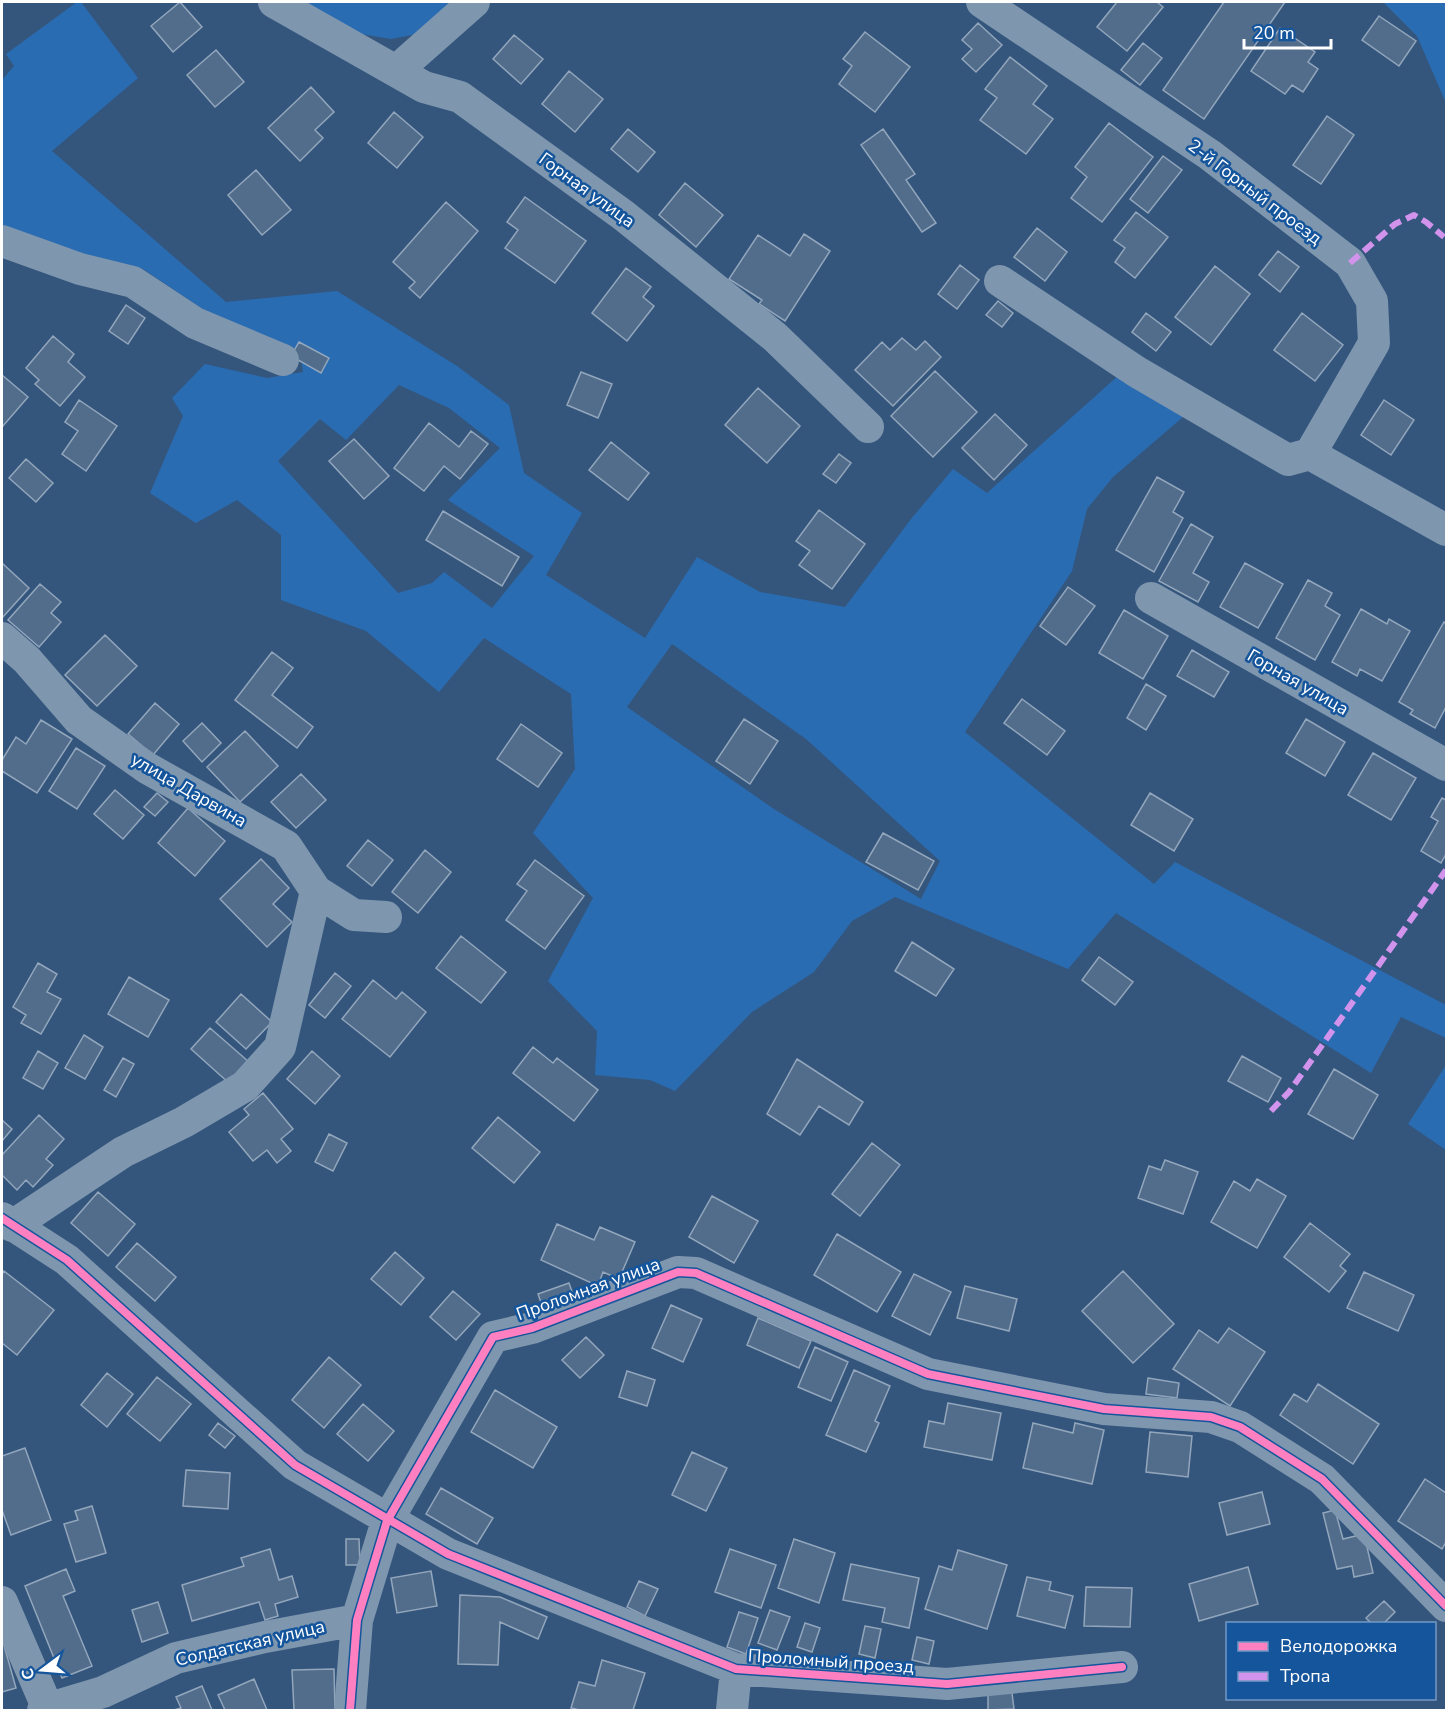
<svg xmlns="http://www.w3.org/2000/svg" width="1448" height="1712" font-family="'Nunito Sans',sans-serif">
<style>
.green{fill:#2a6cb2;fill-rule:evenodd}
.building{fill:#516d8b;stroke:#93a6bc;stroke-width:1.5}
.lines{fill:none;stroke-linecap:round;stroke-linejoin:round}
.minor{stroke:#7f96af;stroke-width:32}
.quiet{stroke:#d193ec;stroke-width:6;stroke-dasharray:12 6;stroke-linecap:butt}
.cycleway-casing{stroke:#15559c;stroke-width:11}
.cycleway{stroke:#ff80c0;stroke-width:8}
.labels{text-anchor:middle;stroke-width:5;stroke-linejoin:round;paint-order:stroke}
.street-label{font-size:18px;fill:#fff;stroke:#15559c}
</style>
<rect width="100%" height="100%" fill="#34567d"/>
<path class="green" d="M77,2H81L138,78L52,151L226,302L337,291L457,366L509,405L524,473L582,513L546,575L645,638L697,557L760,592L845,607L911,519L953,469L987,493L1119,375L1183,417L1113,477L1087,509L1072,571L965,732L1154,884L1175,862L1446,1005V1038L1401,1017L1371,1073L1116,913L1068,969L895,897L852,921L814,972L752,1012L675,1091L650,1080L595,1075L597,1031L548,981L593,898L533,833L575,769L571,694L484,638L439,692L366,631L281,600V535L237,500L196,523L150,493L183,416L172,398L205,364L267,378L303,372L300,352L242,336L143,269L80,256L2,228V80L14,66L6,54ZM399,385L449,408L500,448L448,500L534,556L492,608L444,572L432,583L398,593L278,461L320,419L346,440ZM672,644L806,739L940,861L921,899L774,809L627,707Z
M304,2H453L422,33L391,39L355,33Z
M1383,2H1446V103L1417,36Z
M1446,1065V1150L1408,1124Z"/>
<path class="building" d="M180,2L202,27L173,52L151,26Z
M1117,2H1157L1163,7L1127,51L1097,27Z
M1224,2H1285L1204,119L1163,90Z
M1379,16L1416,41L1399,66L1362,40Z
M978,23L1002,45L976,72L962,59L972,49L962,40Z
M1280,28L1315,52L1308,62L1318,69L1303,92L1292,85L1285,94L1251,71Z
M865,32L910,67L875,112L839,84L852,66L843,59Z
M514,35L543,59L521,84L493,59Z
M1143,43L1162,58L1140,85L1121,70Z
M216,50L244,82L215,107L187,75Z
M1010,57L1047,86L1033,104L1053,119L1026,154L980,120L997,98L985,89Z
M569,71L603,99L575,132L542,104Z
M311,87L334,112L315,130L323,138L300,161L268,128Z
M394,112L423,137L397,168L368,143Z
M1327,116L1354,135L1321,184L1293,165Z
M1109,123L1153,157L1102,222L1071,198L1087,177L1075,167Z
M628,129L655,152L638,172L611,149Z
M883,129L915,174L906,180L936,223L922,232L861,145Z
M1163,156L1182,170L1148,213L1130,199Z
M256,170L291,210L262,235L228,195Z
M685,183L723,215L696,247L659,215Z
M525,197L586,241L555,283L505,248L518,230L507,222Z
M446,202L478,231L420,298L409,288L415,282L393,262Z
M1136,212L1168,237L1135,278L1115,262L1125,248L1114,240Z
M1037,228L1067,252L1045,281L1014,257Z
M804,234L830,251L785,321L759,304L762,300L729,279L758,235L790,256Z
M1278,251L1299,267L1280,292L1259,275Z
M960,265L979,280L957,309L938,294Z
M1215,266L1250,294L1211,345L1175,317Z
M626,268L651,287L643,297L654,306L627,341L592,313Z
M998,301L1013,313L1002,327L986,315Z
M126,305L145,318L128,344L109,331Z
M1146,313L1171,332L1156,351L1132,332Z
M1302,313L1343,345L1315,381L1274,350Z
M53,336L74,354L68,362L85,377L60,406L35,384L39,380L26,368Z
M902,338L916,350L925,341L941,357L893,406L855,370L882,342L890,350Z
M299,342L329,358L321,373L291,356Z
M935,371L977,412L933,457L891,416Z
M581,372L612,384L598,418L567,405Z
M2,375L28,397L3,426L2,425Z
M758,388L800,426L767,463L725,425Z
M79,400L117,426L86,471L62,454L78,431L65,422Z
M1384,400L1414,420L1391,455L1361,435Z
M995,414L1027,445L994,480L962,448Z
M429,423L459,447L471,431L488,444L460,479L444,466L424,491L394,468Z
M354,439L389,476L364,499L329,461Z
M611,442L649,473L628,500L589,470Z
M839,454L851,463L836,483L823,474Z
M26,459L53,483L36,502L9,478Z
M1157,477L1184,492L1173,512L1183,518L1154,572L1116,550Z
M819,510L865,544L832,589L799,565L810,551L796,541Z
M443,511L519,557L502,586L426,540Z
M1191,524L1213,537L1193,573L1209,582L1198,602L1159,581Z
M2,563L29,588L2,618Z
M1245,563L1283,584L1258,628L1220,607Z
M1308,580L1332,593L1325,606L1340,615L1315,660L1276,638Z
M40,584L61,602L51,613L61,622L39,647L8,620Z
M1068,587L1095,606L1066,645L1040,626Z
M1361,609L1387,624L1389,619L1410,631L1382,681L1360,669L1357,676L1332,662Z
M1124,610L1168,636L1143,679L1099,653Z
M1444,622L1446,624V707L1435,728L1410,714L1413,710L1399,702Z
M105,635L137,666L97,706L65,675Z
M1192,650L1229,672L1214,697L1177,676Z
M272,652L293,668L272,695L313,727L297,748L235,700Z
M1146,684L1166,696L1146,730L1127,718Z
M1022,699L1065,731L1047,755L1004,723Z
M155,703L179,724L153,755L128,734Z
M744,719L778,741L750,784L716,761Z
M1306,719L1345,742L1325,776L1286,753Z
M41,720L72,739L37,793L2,771V760L16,737L26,744Z
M202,723L221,743L202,762L183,741Z
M521,724L562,753L538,787L497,759Z
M245,731L278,766L240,802L207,767Z
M76,748L105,766L77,809L49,791Z
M1373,753L1416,778L1391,820L1348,795Z
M301,774L326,800L296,828L271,802Z
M115,790L144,815L123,839L94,814Z
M157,793L168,802L155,816L144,807Z
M1150,793L1193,819L1174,851L1131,825Z
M1442,798L1446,800V854L1441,863L1421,851L1438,821L1431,817Z
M188,808L225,841L195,876L158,843Z
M883,833L934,861L918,890L866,862Z
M368,840L393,860L372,886L347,866Z
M425,850L451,872L418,913L392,892Z
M261,859L289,888L273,904L292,922L267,947L220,899Z
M535,860L584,896L545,949L506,920L527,891L517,884Z
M461,936L506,972L481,1003L436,968Z
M912,942L954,969L936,996L895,971Z
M1099,957L1133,982L1115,1005L1082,980Z
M38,963L57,974L47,992L61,999L41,1034L21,1023L26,1015L13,1007Z
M335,973L351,986L325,1018L309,1005Z
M129,977L169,1000L148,1037L108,1014Z
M373,980L396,999L402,992L426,1012L390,1057L342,1019Z
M241,994L272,1022L246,1049L216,1022Z
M210,1028L249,1062L230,1084L191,1049Z
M84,1035L103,1047L85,1079L65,1068Z
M533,1047L553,1063L557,1058L598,1090L574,1121L513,1073Z
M38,1051L58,1063L43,1089L23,1078Z
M312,1051L340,1076L315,1104L287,1079Z
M1242,1056L1281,1078L1268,1102L1228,1081Z
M123,1058L134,1064L116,1097L104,1090Z
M797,1059L863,1102L849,1125L819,1106L800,1135L767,1114Z
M1334,1069L1378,1095L1353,1139L1308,1114Z
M263,1093L293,1129L281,1139L291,1151L277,1163L267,1150L253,1161L229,1132L249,1115L244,1109Z
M39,1115L64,1139L46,1159L53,1165L33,1187L26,1180L17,1190L2,1175V1155Z
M498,1117L540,1152L514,1183L472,1148Z
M2,1120L12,1129L2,1141Z
M329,1134L347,1143L333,1171L315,1162Z
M872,1143L900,1165L860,1216L832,1194Z
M1165,1160L1198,1172L1183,1214L1138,1198L1149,1166L1161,1170Z
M1257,1179L1286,1196L1257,1248L1211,1222L1234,1181L1250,1191Z
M98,1192L135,1224L108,1256L71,1223Z
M712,1196L758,1221L734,1263L689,1237Z
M1310,1223L1350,1254L1340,1266L1346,1271L1329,1292L1284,1257Z
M557,1224L594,1240L600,1227L635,1242L619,1279L603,1272L598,1286L541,1260Z
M837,1234L901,1272L877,1312L814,1275Z
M137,1243L176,1277L155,1301L116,1267Z
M395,1252L424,1278L401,1305L371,1279Z
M4,1271L54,1310L17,1355L2,1343V1274Z
M1123,1271L1174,1324L1133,1363L1082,1311Z
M1364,1272L1414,1295L1398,1331L1347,1308Z
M914,1274L951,1292L930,1335L892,1316Z
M569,1283L576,1303L545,1314L538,1294Z
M965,1286L1017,1299L1009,1331L957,1318Z
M453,1291L480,1314L456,1340L430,1317Z
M671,1305L702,1319L683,1362L652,1348Z
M758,1318L811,1341L799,1368L747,1345Z
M1229,1328L1265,1352L1230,1406L1173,1369L1199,1330L1218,1343Z
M586,1337L604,1355L580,1378L562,1360Z
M815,1347L848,1362L831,1401L798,1387Z
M329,1357L361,1385L324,1428L292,1400Z
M854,1370L890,1386L875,1421L879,1423L866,1452L826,1435Z
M627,1371L655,1380L647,1406L619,1397Z
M107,1373L133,1394L107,1427L81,1405Z
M157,1377L191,1404L160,1441L127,1414Z
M1148,1378L1179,1383L1177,1398L1146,1394Z
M1318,1384L1379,1424L1353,1464L1280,1415L1294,1394L1307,1402Z
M495,1390L557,1427L533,1468L471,1432Z
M948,1403L1001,1413L992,1460L924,1447L929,1421L944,1424Z
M363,1404L394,1431L368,1461L337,1434Z
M218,1423L235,1436L225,1448L209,1435Z
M1033,1423L1073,1433L1075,1423L1104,1430L1092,1484L1023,1468Z
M1150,1432L1192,1436L1188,1477L1146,1472Z
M25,1448L51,1520L11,1535L2,1510V1456Z
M692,1452L727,1468L706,1511L672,1495Z
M186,1470L230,1473L228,1509L183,1506Z
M1425,1479L1446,1493V1542L1442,1549L1398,1521Z
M441,1488L493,1518L477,1544L426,1514Z
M1262,1492L1270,1524L1227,1535L1219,1503Z
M92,1506L106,1553L76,1562L64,1524L78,1520L75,1511Z
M1335,1510L1343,1539L1364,1534L1373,1573L1354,1577L1352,1566L1337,1569L1323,1513Z
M346,1539H359L360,1565H346Z
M794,1539L835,1553L819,1603L778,1588Z
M270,1549L279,1580L292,1576L298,1597L275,1604L278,1616L265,1620L259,1602L192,1621L182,1585L244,1566L241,1558Z
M730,1549L776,1565L761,1608L715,1592Z
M958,1550L1007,1565L987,1629L925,1609L939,1566L952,1570Z
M851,1564L919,1578L909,1628L882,1622L885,1608L843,1600Z
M1248,1567L1258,1604L1199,1621L1189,1584Z
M66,1569L75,1591L63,1596L92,1666L62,1678L25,1586Z
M431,1571L437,1606L397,1613L391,1578Z
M1027,1577L1051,1582L1049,1590L1073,1596L1065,1628L1017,1616Z
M639,1581L658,1589L645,1616L627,1607Z
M1086,1587L1132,1588L1130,1627L1084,1626Z
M460,1595L500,1597L547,1617L538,1639L500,1622L498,1665L458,1664Z
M1384,1601L1395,1612L1383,1624H1372L1366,1618Z
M158,1602L168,1633L142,1642L132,1610Z
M770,1610L790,1617L777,1650L758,1643Z
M739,1612L758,1618L746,1654L727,1647Z
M805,1623L820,1628L812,1652L797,1647Z
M865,1626L881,1629L875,1658L859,1654Z
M917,1637L934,1641L929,1664L912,1660Z
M2,1638L16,1688L2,1692Z
M602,1660L645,1673L633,1710H580L571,1708L579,1682L595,1686Z
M334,1669L335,1710H294L292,1670Z
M254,1679L267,1710H225L218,1695Z
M202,1686L212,1710H174L181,1708L176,1697Z
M1012,1693L1014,1709L988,1710V1694Z"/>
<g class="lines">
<path class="minor" d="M274,2L424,87L460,97L623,215L775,337L868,427
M982,2L1210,155L1350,263L1372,301L1374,343L1310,454
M396,71L474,2
M2,241L80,269L133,282L195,323L283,360
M1000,281L1137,372L1288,460L1310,454L1446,530
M1151,598L1446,765
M2,638L27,660L79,720L147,768L286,846L316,891L354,915L386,917
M2,1218L67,1260L295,1465L448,1554L736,1669L947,1684L1122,1667
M12,1226L123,1152L184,1122L245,1086L280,1047L316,891
M2,1602L48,1709
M43,1710L103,1692L176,1658L265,1637L357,1620
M350,1710L357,1620L387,1521L493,1337L532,1328L678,1272L696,1273L928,1374L1104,1409L1211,1417L1240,1427L1322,1479L1446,1606
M732,1710L736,1669"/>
<path class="quiet" d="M1350,263L1395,224L1414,215L1426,222L1444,237
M1271,1111L1289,1092L1446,870"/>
<defs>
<path id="cycleway" d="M2,1218L67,1260L295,1465L448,1554L736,1669L947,1684L1122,1667
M350,1710L357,1620L387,1521L493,1337L532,1328L678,1272L696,1273L928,1374L1104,1409L1211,1417L1240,1427L1322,1479L1446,1606"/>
</defs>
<use href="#cycleway" class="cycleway-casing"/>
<use href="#cycleway" class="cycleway"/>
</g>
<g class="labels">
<g class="street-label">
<text transform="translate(587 190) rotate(36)" y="6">Горная улица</text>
<text transform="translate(1255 192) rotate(37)" y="6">2-й Горный проезд</text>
<text transform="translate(1298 682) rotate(30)" y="6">Горная улица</text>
<text transform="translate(189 790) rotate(30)" y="6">улица Дарвина</text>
<text transform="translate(588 1289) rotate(-20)" y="6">Проломная улица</text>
<text transform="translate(250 1643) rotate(-13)" y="6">Солдатская улица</text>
<text transform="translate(831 1661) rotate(4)" y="6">Проломный проезд</text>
</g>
</g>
<rect width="1448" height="1712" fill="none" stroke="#ffffff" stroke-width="6"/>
<rect x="1226" y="1622" width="210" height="78" fill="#15559c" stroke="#7399c4" stroke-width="1.5"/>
<rect x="1238" y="1642" width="30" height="9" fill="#ff80c0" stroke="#7399c4" stroke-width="1.5"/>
<text x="1280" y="1652" font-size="18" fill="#ffffff">Велодорожка</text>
<rect x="1238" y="1672" width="30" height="9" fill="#d193ec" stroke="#7399c4" stroke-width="1.5"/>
<text x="1280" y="1682" font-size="18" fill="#ffffff">Тропа</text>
<g transform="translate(42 1670) rotate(254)" stroke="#15559c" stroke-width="4.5" paint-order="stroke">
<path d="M0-4.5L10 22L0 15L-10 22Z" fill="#ffffff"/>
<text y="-9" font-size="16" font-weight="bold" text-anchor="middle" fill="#ffffff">С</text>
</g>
<path d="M1244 39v9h87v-9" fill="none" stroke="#ffffff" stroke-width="3"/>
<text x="1253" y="39" font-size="18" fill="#ffffff" stroke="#15559c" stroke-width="4.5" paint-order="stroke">20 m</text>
</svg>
